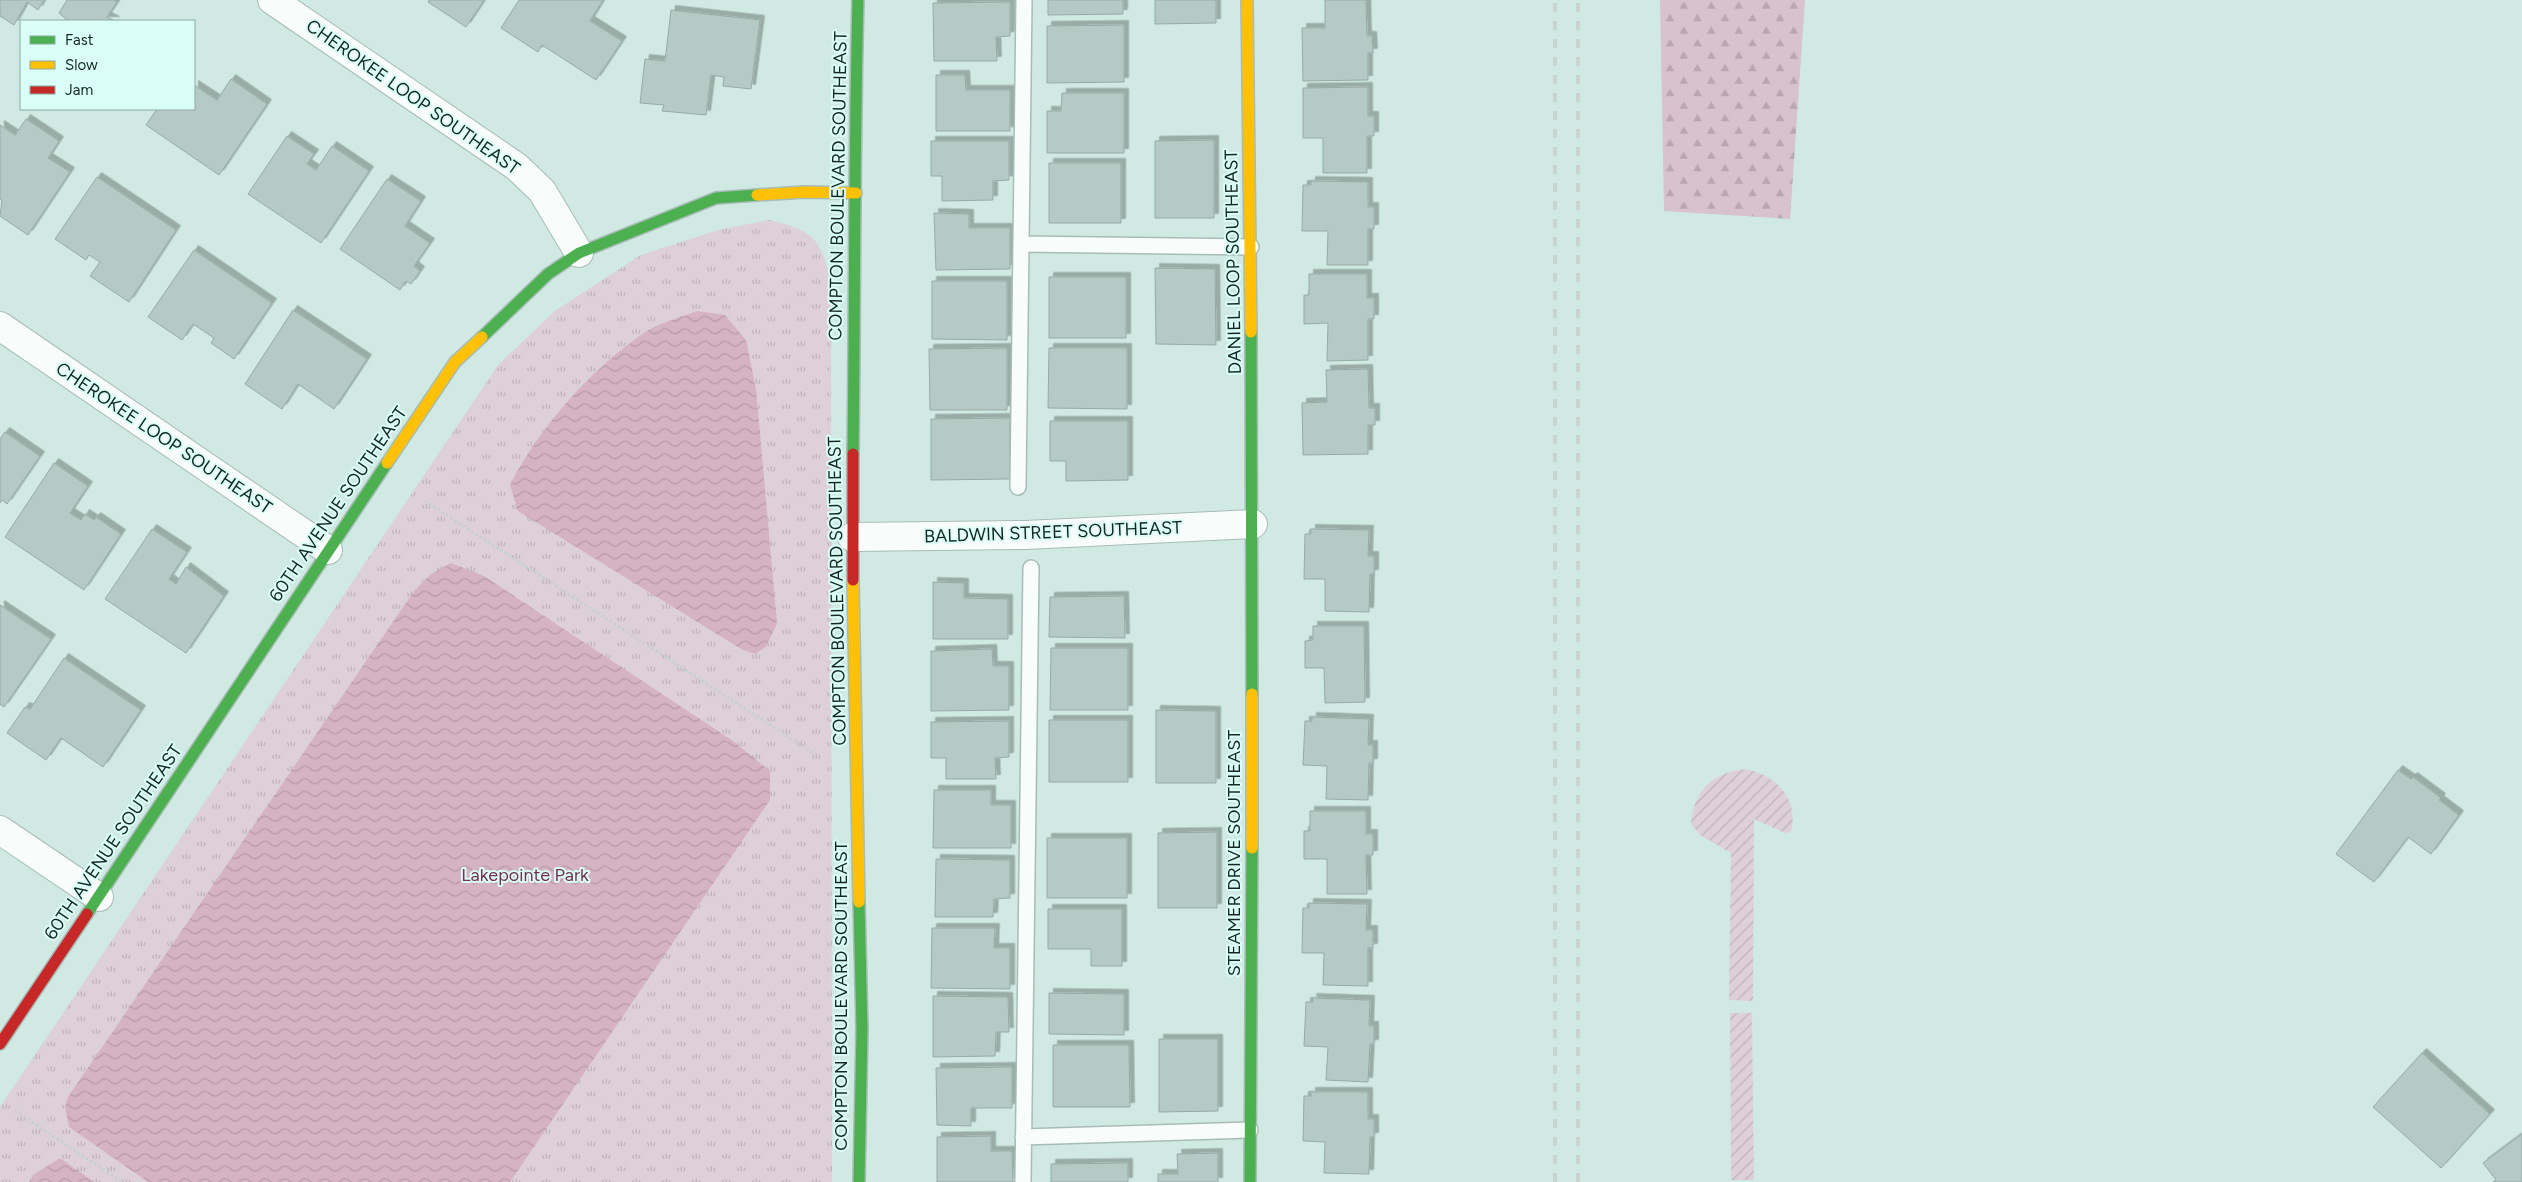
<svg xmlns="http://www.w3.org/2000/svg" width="2522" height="1182" font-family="Figtree,sans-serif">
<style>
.forest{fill:url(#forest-firs)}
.park{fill:url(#park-tufts)}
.garden{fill:url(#garden-furrows)}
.water{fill:url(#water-waves)}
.building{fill:#b6cac5;stroke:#97aaa5;filter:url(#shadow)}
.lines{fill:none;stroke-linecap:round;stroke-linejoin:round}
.lane-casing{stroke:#a8bcb7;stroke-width:18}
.street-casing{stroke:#a8bcb7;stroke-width:30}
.fast-casing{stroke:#a8bcb7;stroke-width:14}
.slow-casing{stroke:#a8bcb7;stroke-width:14}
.jam-casing{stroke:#a8bcb7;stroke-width:14}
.path{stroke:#c8d0ce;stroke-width:3;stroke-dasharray:2.5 2.5;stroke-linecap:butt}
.lane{stroke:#f8fcfb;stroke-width:15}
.street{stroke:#f8fcfb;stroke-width:28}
.fast{stroke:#4caf50;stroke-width:11}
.slow{stroke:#ffc107;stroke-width:11}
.jam{stroke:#c62828;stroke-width:11}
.rail{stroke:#cbd3d0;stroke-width:4;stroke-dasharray:9 9;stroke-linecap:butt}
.labels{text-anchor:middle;stroke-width:4;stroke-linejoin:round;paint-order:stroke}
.street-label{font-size:18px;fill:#152723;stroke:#dafff6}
.park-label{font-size:18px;fill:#762e52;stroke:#dafff6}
</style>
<defs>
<pattern id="forest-firs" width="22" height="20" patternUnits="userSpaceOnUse" patternTransform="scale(1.25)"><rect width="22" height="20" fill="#d8c2cd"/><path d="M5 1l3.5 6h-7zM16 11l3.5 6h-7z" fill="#b8a7b0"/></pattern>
<pattern id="park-tufts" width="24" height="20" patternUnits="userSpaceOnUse" patternTransform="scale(1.25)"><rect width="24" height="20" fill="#ded0d7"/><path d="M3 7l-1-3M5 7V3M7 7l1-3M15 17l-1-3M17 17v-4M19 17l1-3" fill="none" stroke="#beb3b8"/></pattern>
<pattern id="garden-furrows" width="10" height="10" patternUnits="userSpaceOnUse" patternTransform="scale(1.25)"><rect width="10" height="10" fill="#ded0d7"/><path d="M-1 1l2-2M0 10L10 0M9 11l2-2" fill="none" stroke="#beb3b8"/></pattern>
<pattern id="water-waves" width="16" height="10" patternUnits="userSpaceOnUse" patternTransform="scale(1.25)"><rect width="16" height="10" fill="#d6b3c3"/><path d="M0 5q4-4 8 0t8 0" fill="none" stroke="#b79aa7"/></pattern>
<filter id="shadow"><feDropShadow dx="4.5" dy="-4.5" stdDeviation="0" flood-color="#0004"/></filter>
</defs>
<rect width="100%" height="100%" fill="#d0eae3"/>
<path class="forest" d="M1660,0H1805L1790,219L1664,211Z"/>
<path class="park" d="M769,220C815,230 822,241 831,285L832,1182H0V1107L498,365L556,310L641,255L718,230Z"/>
<path class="garden" d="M1745,769C1776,775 1799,798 1791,832L1785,833L1754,819L1753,1001L1729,1000L1731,853L1700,835L1691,824C1694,790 1712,773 1745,769Z
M1730,1013H1752L1754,1180H1731Z"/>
<path class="water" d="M697,311L725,315L746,340L756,389L777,623L766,647L755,654L741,649L518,511L510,485C539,427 593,367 647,331C661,322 681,318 697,311Z
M451,563L484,576L733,741L770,771V800L510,1182H148L69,1127L65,1107L68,1097L414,591L431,574Z
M60,1158L94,1182H29L33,1175Z"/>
<path class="building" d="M0,0H44L38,10L27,2L14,25L0,16Z
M67,0H115L117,2L107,17L115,21H65L66,19L59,13Z
M429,0H484L466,27L428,2Z
M519,0H603L590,21L622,41L596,80L542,45L538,52L501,28Z
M1048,0H1123V14L1048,15Z
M1155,0H1216V23L1155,24Z
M1325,0H1366L1367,36H1372L1373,53H1368V80L1303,81L1302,28H1325Z
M1010,2V36L996,37L997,61H934L933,3Z
M671,10L760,20L751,89L723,86L724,77L711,75L706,115L662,111L664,105L640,103L645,59L665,61Z
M1124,25V82L1047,83V26Z
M936,75H965L966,90H1010V131H936Z
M231,79L267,104L219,175L146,125L157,109H194V85L217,100Z
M1368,87V116H1374V136H1367V173H1323V138H1303V88Z
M1062,93H1124V153H1047V111H1061Z
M26,119L59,141L48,158L70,172L28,235L0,216L2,200L0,199V125L15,135Z
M287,136L314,154L307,164L316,170L332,146L369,171L321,243L248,194Z
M1214,140V218H1155V141Z
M931,141H1009V180L993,181V200L942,201V176H931Z
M1049,163H1121V223H1049Z
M97,177L176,230L129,302L90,276L100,262L89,255L86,260L55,239Z
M387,179L421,201L405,226L430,243L414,266L420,271L411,284L406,281L400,290L340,249Z
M1311,181L1368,182V207H1374V229H1368V265H1327L1328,231H1302L1303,185H1311Z
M934,213L969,214V228H1010V269L936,270Z
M194,250L272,303L234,359L211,343L214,338L193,324L182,340L148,317Z
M1155,268L1215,269L1216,345L1156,344Z
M1309,274H1367V298H1374V319H1368V360L1327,361L1328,323L1304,324V295H1309Z
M1049,277H1126V338H1049Z
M932,281H1007V340L932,339Z
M293,310L367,359L334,409L298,384L282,409L245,384Z
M1007,348V410H930L929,349Z
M1049,348H1127V409L1048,408Z
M1368,369L1369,408H1375V425H1368V454L1303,455L1302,403L1327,402L1326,370Z
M1010,418V479L931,480V419Z
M1050,421H1128V480L1066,481V461H1050Z
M5,432L40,456L7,504L2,500L0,503V439Z
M54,463L88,486L70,513L81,520L85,514L94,520L96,517L121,534L84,590L5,537Z
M152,529L187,552L169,579L176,584L186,567L224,596L186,653L105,599Z
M1311,529L1369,530L1368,556H1374V574H1370L1369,612L1325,611V579H1304L1305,534H1311Z
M933,582L964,583V598L1008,599V639H933Z
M1124,596L1125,638L1049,637L1050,597Z
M0,605L51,639L4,707L0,704Z
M1313,626H1364L1365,702L1325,703L1324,668H1305V641L1313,640Z
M1051,648H1128V710H1050Z
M992,649L993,666H1009V710L931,711V651Z
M64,658L141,710L103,767L61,738L46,760L7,733L25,707L30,709Z
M1156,710L1216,711V783H1156Z
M1312,717L1369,719L1368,745H1373V763H1369L1368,800L1326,799L1327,766L1303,765L1305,721H1312Z
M1049,720H1128V782H1049Z
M1009,721V757L995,758L996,779H946V758H931V722Z
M2398,770L2411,779L2413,777L2441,798L2439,800L2459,815L2431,854L2408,837L2374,882L2336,854Z
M934,790H991V805H1011V848H933Z
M1310,811H1366V834H1373V855H1366L1367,894H1327V859H1304V831H1310Z
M1217,832V908H1158V833Z
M1047,838H1127V898H1047Z
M936,859L1010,860V898L994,899L993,917H935Z
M1309,903L1367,904L1366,930H1373V948H1368V986L1323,985L1324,953H1302L1303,908H1309Z
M1048,909H1122V966H1091V949H1048Z
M932,928H995L994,948H1010V989L931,988Z
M1049,993L1124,994V1035L1049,1034Z
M933,996L1008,997L1009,1032H996L995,1056L933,1057Z
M1312,998L1370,1000L1369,1026H1374V1044H1370L1368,1082L1326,1080L1328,1047L1304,1046L1306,1002H1313Z
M1159,1039H1218V1111L1159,1112Z
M1053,1045H1129L1130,1107H1053Z
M2422,1053L2490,1114L2441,1168L2373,1107Z
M1012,1067V1108H971V1126L937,1125L936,1068Z
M1311,1092H1368V1119H1374V1137H1370L1369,1174L1324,1173L1325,1142L1303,1141L1304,1096H1311Z
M2522,1134V1182H2493L2496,1180L2483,1163Z
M991,1136V1151H1012L1013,1182H937V1137Z
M1218,1153V1182H1158V1174H1178L1177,1154Z
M1128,1163V1182H1051V1164Z"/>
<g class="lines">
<defs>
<path id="lane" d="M1021,244L1251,247
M1018,487L1024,0
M1023,1137L1250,1130
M1023,1182L1031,568"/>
<path id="street" d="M272,0L517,167L542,191L579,253
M0,326L328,550
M852,537L1026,535L1253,524
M0,830L99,897"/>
<path id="fast" d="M1251,332L1252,694
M482,337L548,274L579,253L716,198L757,195
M853,454C855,302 854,151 858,0
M87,914L387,463
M859,1182L862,1029L859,902
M1250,1182L1252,848"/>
<path id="slow" d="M1247,0L1251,332
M757,195L804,192L856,193
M387,463L455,362L482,337
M853,580L859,902
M1252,848V694"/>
<path id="jam" d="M853,580V454
M0,1044L87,914"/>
</defs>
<use href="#lane" class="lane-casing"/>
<use href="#street" class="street-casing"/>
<use href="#fast" class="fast-casing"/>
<use href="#slow" class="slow-casing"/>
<use href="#jam" class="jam-casing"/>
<path class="path" d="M425,501L815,754
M15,1111L122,1182"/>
<use href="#lane" class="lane"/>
<use href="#street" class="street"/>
<use href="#fast" class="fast"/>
<use href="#slow" class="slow"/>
<use href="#jam" class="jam"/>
<path class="rail" d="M1555,1182V0
M1578,1182V0"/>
</g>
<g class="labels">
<g class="street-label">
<text transform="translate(413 97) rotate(35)" y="6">CHEROKEE LOOP SOUTHEAST</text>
<text transform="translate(838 186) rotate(-89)" y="6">COMPTON BOULEVARD SOUTHEAST</text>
<text transform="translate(1233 262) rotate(-91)" y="6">DANIEL LOOP SOUTHEAST</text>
<text transform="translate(164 438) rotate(34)" y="6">CHEROKEE LOOP SOUTHEAST</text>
<text transform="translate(338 504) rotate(-56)" y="6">60TH AVENUE SOUTHEAST</text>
<text transform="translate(1053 532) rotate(-2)" y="6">BALDWIN STREET SOUTHEAST</text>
<text transform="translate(837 591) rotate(-91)" y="6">COMPTON BOULEVARD SOUTHEAST</text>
<text transform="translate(113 842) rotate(-56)" y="6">60TH AVENUE SOUTHEAST</text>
<text transform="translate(1234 853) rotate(-90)" y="6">STEAMER DRIVE SOUTHEAST</text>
<text transform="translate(841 996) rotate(-90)" y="6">COMPTON BOULEVARD SOUTHEAST</text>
</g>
<g class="park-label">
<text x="525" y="881">Lakepointe Park</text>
</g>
</g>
<rect x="20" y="20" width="175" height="90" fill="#dafff6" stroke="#8ba9a2"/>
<rect x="30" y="36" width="25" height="8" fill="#4caf50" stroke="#8ba9a2"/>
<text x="65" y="45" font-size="15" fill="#152723">Fast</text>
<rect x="30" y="61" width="25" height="8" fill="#ffc107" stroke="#8ba9a2"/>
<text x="65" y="70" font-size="15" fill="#152723">Slow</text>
<rect x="30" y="86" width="25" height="8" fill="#c62828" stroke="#8ba9a2"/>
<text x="65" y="95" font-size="15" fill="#152723">Jam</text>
</svg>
